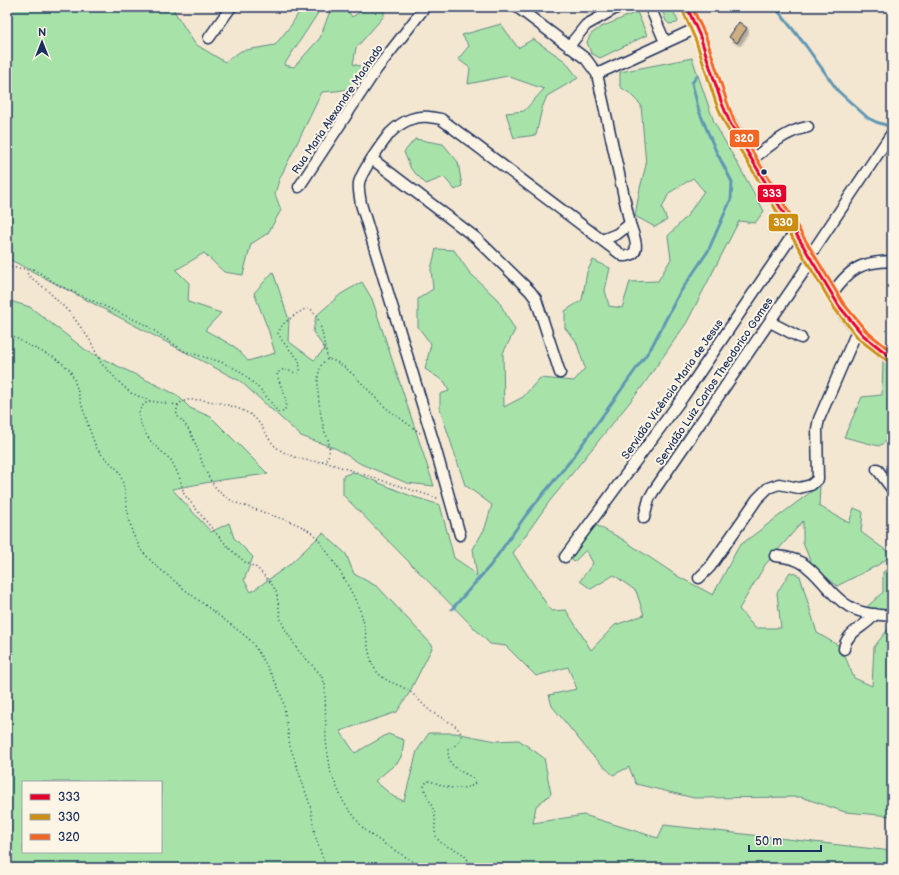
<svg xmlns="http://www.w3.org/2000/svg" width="899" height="875" font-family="'Balsamiq Sans',sans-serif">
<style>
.green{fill:#a7e3a9;stroke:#618984;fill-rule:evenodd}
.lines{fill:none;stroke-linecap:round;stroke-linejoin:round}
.stream{stroke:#6197b4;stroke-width:3}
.building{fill:#cfae82;stroke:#1b2f5e;filter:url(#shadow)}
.minor-casing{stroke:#1b2f5e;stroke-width:13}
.major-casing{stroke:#1b2f5e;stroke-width:15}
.path{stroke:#1b2f5e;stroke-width:1.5;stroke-dasharray:1 3;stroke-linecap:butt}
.minor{stroke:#fcf5e5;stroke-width:10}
.major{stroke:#fcf5e5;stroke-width:12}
.bus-1-casing{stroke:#fcf5e5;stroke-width:6}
.bus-2-casing{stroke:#fcf5e5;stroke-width:6}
.bus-3-casing{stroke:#fcf5e5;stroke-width:6}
.bus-1{stroke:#e4002b;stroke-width:3}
.bus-2{stroke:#cb8e13;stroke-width:3}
.bus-3{stroke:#f26522;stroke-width:3}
.bus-dot{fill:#1b2f5e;stroke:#fcf5e5;stroke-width:1.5}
.labels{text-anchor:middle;stroke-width:4;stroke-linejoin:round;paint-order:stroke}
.street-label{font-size:11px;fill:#1b2f5e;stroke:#fcf5e5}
.line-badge{stroke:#fcf5e5;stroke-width:1.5}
.badge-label{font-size:11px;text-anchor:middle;font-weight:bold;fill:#fff}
</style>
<defs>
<filter id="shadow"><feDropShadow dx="3" dy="3" stdDeviation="1" flood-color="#0004"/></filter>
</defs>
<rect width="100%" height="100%" fill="#f3e7d1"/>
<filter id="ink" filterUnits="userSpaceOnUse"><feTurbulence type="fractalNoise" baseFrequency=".025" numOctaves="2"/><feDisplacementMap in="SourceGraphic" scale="8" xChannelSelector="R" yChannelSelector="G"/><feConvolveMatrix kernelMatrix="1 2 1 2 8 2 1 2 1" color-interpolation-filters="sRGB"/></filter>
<g filter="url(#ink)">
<path class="green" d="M7,7H177L174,11L195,44L225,62L241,51L275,45L292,24L302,7H322L284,65L294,67L320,38L330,11L340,7H345L352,17L368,7H384V16L356,48L353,64L366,68C351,92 348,90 322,92L279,180L275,194L281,210L268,233L251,244L243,275L224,272L204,253L176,270L189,283L188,302L221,313L205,330L235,347L248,361L275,353L268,329L254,293L273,272L289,320L288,341L314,360L325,349L313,332L316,316L341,294L362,282L372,299L434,486L407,483L361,464L337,449L301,436L240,381L7,258Z
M661,7H671L678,21L677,23L669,24L666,21Z
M637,12L647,35L600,58L591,53L587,42L591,34L601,27Z
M501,24L518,48L533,39L565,61L578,78L547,96L542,108L536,135L514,138L506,113L524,111L544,89L507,76L468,84L470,68L458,59L469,46L462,35Z
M692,58L714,122L764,211L755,223L739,221L687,322L642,387L549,502L513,553L551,611L566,610L591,650L615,625L644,615L636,591L614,575L591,589L580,581L593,563L586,550L574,562L570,558L596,525L622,539L679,577L713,595L739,546L820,485L819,506L849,523L854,508L863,512L861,532L892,555L878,565L837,586L812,565L803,543V521L765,565L739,609L755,628H781L777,593L790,572L800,576L817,633L841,647L854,678L872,686L874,647L889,628H892V816L845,812L801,797L694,798L636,784L629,767L613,775L591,754L552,706L549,695L577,689L568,667L536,676L506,646L490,644L343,495V476L353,472L411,496L440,505L454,558L469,568L477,577L473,549L485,528L492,505L465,485L440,409V394L449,391L445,382L425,369L431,344L418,327V299L433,289L431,269L436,249L454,250L469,272L498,300L515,330L503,353L504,407L523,397L540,378L574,381L585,368L576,341L565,328V311L582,300L587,272L593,260L610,268L605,290L609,306L622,308L630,282L658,281L671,259L668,236L687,216L704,191L693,178L669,193L662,208L667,220L655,227L635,216L640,188L646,165L641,105L628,92L620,87V72Z
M415,139L443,144L458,162L462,186L455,190L444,177L426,184L411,169L404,152Z
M7,300L30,307L87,351L177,395L190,408L211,417L268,474L221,480L172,489L211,532L229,523L234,538L253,557L244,580L251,592L289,565L323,533L346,554L354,574L378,587L433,646L408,695L397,712L340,731L355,753L388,734L404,740L402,755L398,762L375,781L394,797L404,801L417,751L429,733H455L496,741L519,740L544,758L551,794L536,806L533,823L584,815L658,838L664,825L892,851V868H7ZM23,782H161V852H23Z
M883,361L892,367V443L888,440L879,446L844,437L862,397L882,395Z
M892,566V611L884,612L866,608L883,592V572Z"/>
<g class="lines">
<path class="stream" d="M775,7L806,46L838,91L868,118L876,122L892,127
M452,609L490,566L526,515L571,460L651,348L679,294L708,251L731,199L732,182L715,149L699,111L692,83L697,76"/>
</g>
<path class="building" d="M739,22L747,28L737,43L729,37Z"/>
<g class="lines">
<defs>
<path id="minor" d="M650,7L665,42
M209,38L231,7
M569,46L586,25L618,7
M597,74L697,28
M372,159L476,238L530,291L536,299L560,373
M751,160C769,147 785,131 808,127
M299,187L376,70L425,7
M602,240L617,234L630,224
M809,257L892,133
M831,295C850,268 860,262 892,261
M770,322L801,338
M877,469L892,489
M644,518L649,499L653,492L811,261
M460,535L433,440L361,204C360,197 358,190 359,183C361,172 383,142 390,133C396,127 403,122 411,119C421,115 431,117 441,119L623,256C644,257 634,236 630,224L597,74L586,59L517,7
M775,556C784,557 794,558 802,563C820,574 830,596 850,607C862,614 878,615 892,616
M565,557L683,397L794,233
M699,578L710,567L757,499L768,488L779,484L799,488L811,485L818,479L817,429L819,419L857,331
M844,649C846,631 865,628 875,614"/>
<path id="major" d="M687,7L701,39L721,101L730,123L839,306C856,330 868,342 892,358"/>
</defs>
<use href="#minor" class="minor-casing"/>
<use href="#major" class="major-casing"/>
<path class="path" d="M7,267L27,269
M7,332L24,343L53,357L62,363L70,370L74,379L89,428L96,447L102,455L120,472L125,492L126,502L132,532L141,550L155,565L184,589L243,634L251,641L264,661L277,685L283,700L290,746L310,805L315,835L326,868
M150,401L144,404L139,411V419L143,430L152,443L171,460L179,476L184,494L214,531L229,548L245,562L257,568L271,583L276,591L281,620L285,629L298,650L314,667L321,675L325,684L326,742L331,774L344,803L363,828L370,834L386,845L424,868
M178,405L150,401L131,393L123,386L101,363L90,340L72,315L46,289L30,277L27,273V269L32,268L60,286L146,325L184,351L221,362L240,371L263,392L278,412H282L286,408C287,393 279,386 277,373L284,369L292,372L298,373L300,370L299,360L283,342L278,333L283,324L296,314L305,309L312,310C323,322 323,344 328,359
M420,433C409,424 396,416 385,407C369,393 348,363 328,359C326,360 324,361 323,363C313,373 320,415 324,428C325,434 329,439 329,445C330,451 329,459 323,461C312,464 289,456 280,450C267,442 264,424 251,415C239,406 198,396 184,401C177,403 176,410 177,416C202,437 197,473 223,495C232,502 244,506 254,509C261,511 267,514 274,516C291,522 309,526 320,542C336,564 351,588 361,613C367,629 367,662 378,673C386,682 395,683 404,688C414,693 419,701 427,708C436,717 451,720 459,730C462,734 461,737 460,742L448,750C448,772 465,770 476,781L474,785C464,789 454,789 443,786C437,784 434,781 427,781L424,786C426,796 433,805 435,816C436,823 433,831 437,838C446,852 465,845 471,868
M322,461L440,499"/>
<use href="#minor" class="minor"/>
<use href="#major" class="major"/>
<defs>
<path id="bus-1" d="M687,7L701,39L721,101L730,123L839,306L863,335L892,358"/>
<path id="bus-2" d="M682,9L696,41L716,103L726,126L835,309L859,339L889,362"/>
<path id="bus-3" d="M692,7L706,37L726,99L734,121L843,303L866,331L892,352"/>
</defs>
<use href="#bus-1" class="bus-1-casing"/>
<use href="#bus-2" class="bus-2-casing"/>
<use href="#bus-3" class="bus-3-casing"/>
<use href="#bus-1" class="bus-1"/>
<use href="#bus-2" class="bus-2"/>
<use href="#bus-3" class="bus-3"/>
</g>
</g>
<circle class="bus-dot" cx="764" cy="172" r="3.5"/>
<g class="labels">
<g class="street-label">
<text transform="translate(337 109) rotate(-56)" y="4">Rua Maria Alexandre Machado</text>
<text transform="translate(714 381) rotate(-56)" y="4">Servidão Luiz Carlos Theodorico Gomes</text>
<text transform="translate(672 389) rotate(-55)" y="4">Servidão Vicência Maria de Jesus</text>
</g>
</g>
<g class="line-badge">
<rect x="729" y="129" width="31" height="19" rx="4" fill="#f26522"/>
<rect x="757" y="184" width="30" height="19" rx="4" fill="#e4002b"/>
<rect x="768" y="213" width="31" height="19" rx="4" fill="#cb8e13"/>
</g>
<g class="badge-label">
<text x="744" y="142">320</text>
<text x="772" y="197">333</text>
<text x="783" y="226">330</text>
</g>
<rect width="899" height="875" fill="none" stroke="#fcf5e5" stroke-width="24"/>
<rect x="12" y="12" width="875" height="851" fill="none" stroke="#1b2f5e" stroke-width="1.5" filter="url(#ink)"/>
<rect x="22" y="781" width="140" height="72" fill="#fcf5e5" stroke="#a2a6af"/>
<rect x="30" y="794" width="20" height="6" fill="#e4002b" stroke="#a2a6af"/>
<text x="58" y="801" font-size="12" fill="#1b2f5e">333</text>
<rect x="30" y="814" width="20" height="6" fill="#cb8e13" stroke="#a2a6af"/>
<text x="58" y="821" font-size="12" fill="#1b2f5e">330</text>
<rect x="30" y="834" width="20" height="6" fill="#f26522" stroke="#a2a6af"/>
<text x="58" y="841" font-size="12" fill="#1b2f5e">320</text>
<g transform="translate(42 42)" stroke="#fcf5e5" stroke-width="3" paint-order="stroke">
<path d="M0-3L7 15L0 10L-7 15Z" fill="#1b2f5e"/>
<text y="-6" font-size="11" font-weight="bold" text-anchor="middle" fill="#1b2f5e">N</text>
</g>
<path d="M749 845v6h72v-6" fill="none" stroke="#1b2f5e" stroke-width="2"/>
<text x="755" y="845" font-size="12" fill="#1b2f5e" stroke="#fcf5e5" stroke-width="3" paint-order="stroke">50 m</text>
</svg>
